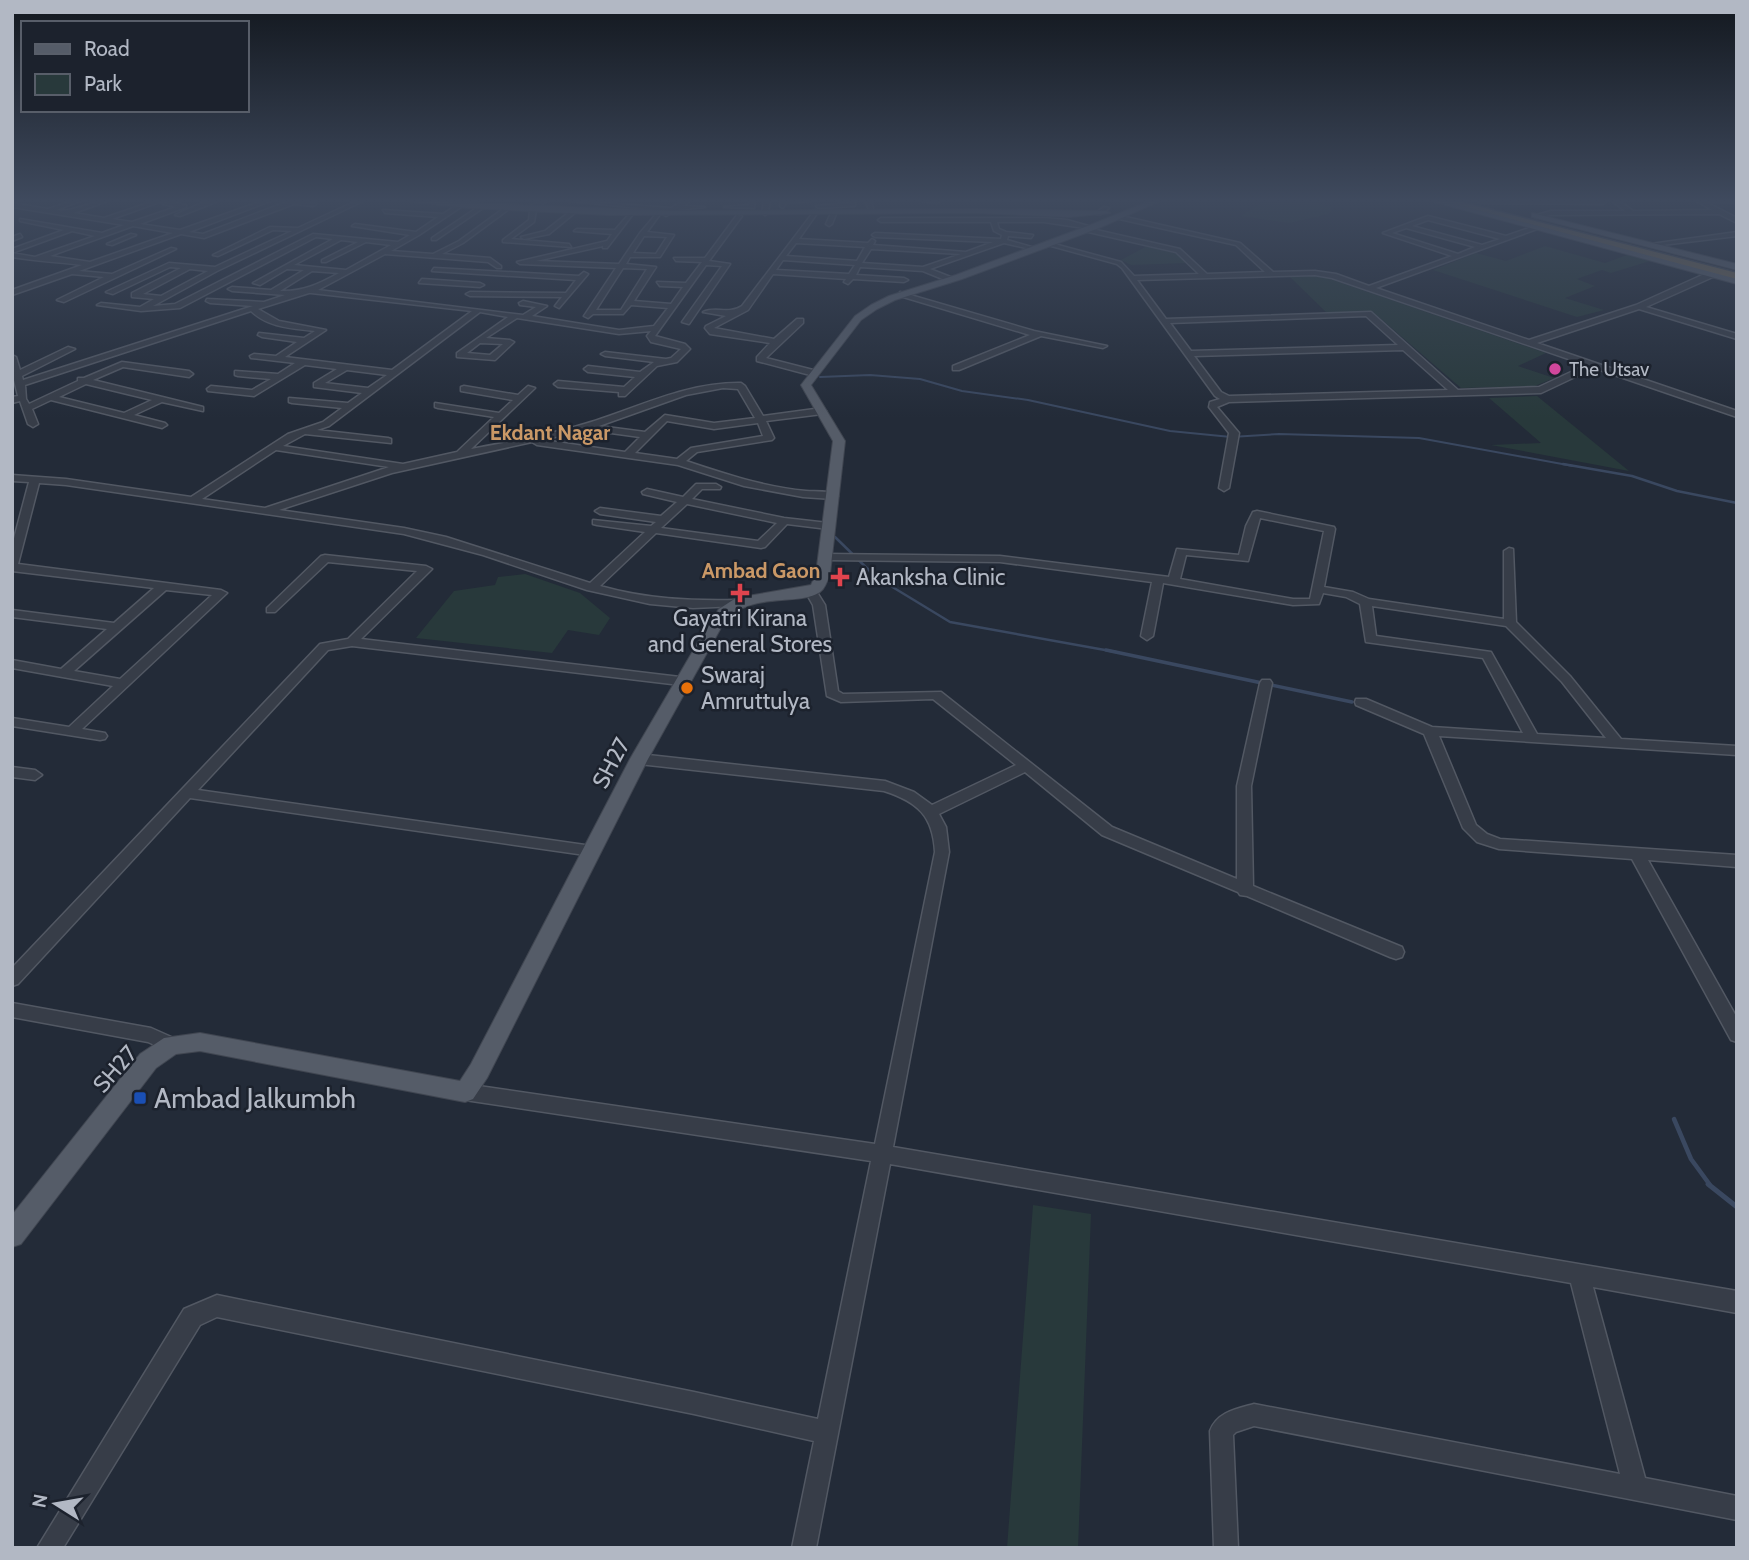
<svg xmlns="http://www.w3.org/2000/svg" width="1749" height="1560" font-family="Cabin,sans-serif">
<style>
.green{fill:#28393b}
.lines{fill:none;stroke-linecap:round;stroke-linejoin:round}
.stream-far4{stroke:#3a4860;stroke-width:2}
.stream-far3{stroke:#3a4860;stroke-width:2.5}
.stream-far2{stroke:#3a4860;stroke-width:3.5}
.stream-far1{stroke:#3a4860;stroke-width:4.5}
.stream{stroke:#3a4860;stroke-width:5}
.minor-casing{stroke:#525863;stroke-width:3}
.major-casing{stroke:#404651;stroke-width:2}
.highway-casing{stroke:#424853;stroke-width:3}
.minor{fill:#373d48;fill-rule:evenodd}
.major{fill:#555c68;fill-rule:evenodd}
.highway{fill:#6e6554;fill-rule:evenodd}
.hotel-dot{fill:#d1479c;stroke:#1c222d;stroke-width:2.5}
.health-dot{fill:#e0444e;stroke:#1c222d;stroke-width:2.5}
.food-dot{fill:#e8710a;stroke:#1c222d;stroke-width:2.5}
.transit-dot{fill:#1a4fb4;stroke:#1c222d;stroke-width:2.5}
.labels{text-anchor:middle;stroke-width:5;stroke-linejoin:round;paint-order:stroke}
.far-poi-label{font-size:19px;fill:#b2b8c4;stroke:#1c222d;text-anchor:start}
.far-neighbourhood-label{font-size:21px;font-weight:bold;fill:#ca9866;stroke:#1c222d}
.poi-label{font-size:23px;fill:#b2b8c4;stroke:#1c222d;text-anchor:start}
.street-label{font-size:23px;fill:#b2b8c4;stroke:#1c222d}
.near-poi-label{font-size:28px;fill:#b2b8c4;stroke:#1c222d;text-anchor:start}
</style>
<rect width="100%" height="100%" fill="#232b38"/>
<path class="green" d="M1304,200L1332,207L1329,214L1289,223L1241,216L1259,204Z
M1147,246L1178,254L1187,263L1131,265L1121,260Z
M1545,246L1605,263L1627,255L1650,261L1611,273L1602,270L1577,279L1595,286L1565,298L1604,310L1577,317L1433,270L1476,253L1506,261Z
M1311,275L1327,278L1546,353L1518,366L1554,378L1535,386L1461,388L1373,312H1326L1289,276Z
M1537,396L1629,471L1491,445L1541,443L1489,398Z
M525,574L580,593L610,618L599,635L568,630L552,653L416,638L454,591L495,585L498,577Z
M1033,1205L1091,1214L1078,1548H1007Z"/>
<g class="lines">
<path class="stream-far4" d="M820,377L870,375L920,379L962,391L1028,400L1170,431L1231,437L1279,434L1419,438L1573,466"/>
<path class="stream-far3" d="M1563,464L1632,476L1677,491L1737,503
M835,537L876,577L950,622L1116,652"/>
<path class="stream-far2" d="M1106,650L1352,702"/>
<path class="stream-far1" d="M1674,1119L1691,1159L1710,1185"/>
<path class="stream" d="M1708,1184L1737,1207"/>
<defs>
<path id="minor" d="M75,200H83L56,210C75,213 91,200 110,200L74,213L104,218L157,200H165L112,219L132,222L176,207L163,204L172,200H180L174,203L186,205V207L140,224L180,230L265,200H273L189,232L203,234L286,202V200H301L316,204L313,206L294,204L204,238L181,234L79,271L112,274L171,248L176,249L64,302L57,300L104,277L72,274L12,295V290L82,265C58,262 36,261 12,257V253L35,257L95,236L72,231L12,253V249L64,230L20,221V219L102,233L124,225L12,207V203L48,209ZM133,226L173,233L90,262L50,256Z
M208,200L218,201L180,216L175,215Z
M358,200H365L217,271L153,306L175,304L313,234L398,242L410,235L352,226L355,224L416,232L438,217L385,213L383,210L443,214L462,202L464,205L419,235L391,251L433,254L459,241L507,206L509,209L463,243L442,254L490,258L501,266V268H497L488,262L385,254L318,290L523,315L536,307L520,305L519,303L523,301L547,306L532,316L619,330L654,326L668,308L631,305L623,314H593L588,318L584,316L616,268L520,264L517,262L607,241L612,234L574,231L577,229L615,230L629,214H633L607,248H603V246L536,261L619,264L640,233L657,213H661L647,232L674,235L660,257H630L626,264L656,267L634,301L671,304L683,287L660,286L657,282L686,283L702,262L676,261L674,258H705L737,215L742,216L709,261L730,264L689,324L682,322L722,266L706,265L655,336L685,344L690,349L677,362L657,366L625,396H619V392L558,387L554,384L558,381L624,387L635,377L588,372L584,369L588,366L640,372L654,362L605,356L601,354L605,352L666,359L671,358L681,349L651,342L647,336L651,331L619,334L517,318L486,338L510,340L514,342L495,360L457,357V353L508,317L480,312L329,426L317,430L388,438L391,439V443L305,434L283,446L403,464L457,452L494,417L438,408L435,407V403L499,413L513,400L461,391V387L464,386L518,395L528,386L535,388L471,449C507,442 545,436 581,425C634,410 684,382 741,383L745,386L763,416L822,408L826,411L822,414L766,421L774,438L772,440L697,452L686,461C725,474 764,487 806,491C816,492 830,490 838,496L833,499L803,497L744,486L678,465L537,445L532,442L392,473L279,510L404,528L446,537L590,583L645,532L597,525L593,524V520L651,526L656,522L600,514L595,511L600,508L661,516L677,502L643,494L642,492L647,489L683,497L696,484H716L721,487L720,489H702L692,499L784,518L828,523L833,526L828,529L787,524L765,547L761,548L656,533L600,586C646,599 690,601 737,600L743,603L737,606L693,608L650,604L587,590L483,555L404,534L66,485L39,483L18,564L221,590L227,593L82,729L105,733L107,736L105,739L100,740L12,726V718L69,727L113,686L12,668V660L61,669L107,629L12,617V610L114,623L154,588L12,571V546L29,482L12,481V475L66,479L191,497L288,434L323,422L342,408L292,403L289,402V398L348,403L362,393L314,387V383L337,369L305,365L254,396L208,391L207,389L211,386L252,390L271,379L238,376L235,375V371L278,374L295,363L251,358L250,356L254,354L276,356L297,342L262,337L258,335L259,333L304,338L315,331C292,328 269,328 251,311L25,385L26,399L29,404L78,381V378H84L122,362L189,371L193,374L189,377L123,367L93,380L203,407V411L162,402L134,415L165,423L167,425L162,428L51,400L32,409L38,424L33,427L28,424L20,401L12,403V397L18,396L12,372V355L16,357L20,370L68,347L75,349L22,376L23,380L253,306L210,303L206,301L207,299L264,302L285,295L232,291L228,289L232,287L271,290L304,270L287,269L260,285L253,283L333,239L316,237L180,308L141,311L97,305L101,303L140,307L154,299L132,297V293L181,268L170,267L113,294L106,292L169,263L215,267L292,231L273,230L218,256L213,255L270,227L298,228ZM644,236L667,237L656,254L633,253ZM341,240L358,242L322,260V262H326L366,242L391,245L346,270L294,265ZM623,268L647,269L621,310H596ZM190,269L208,271L161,296L143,294ZM312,271L339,273C319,284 303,292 280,291ZM309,293H311L472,311L392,370L285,357L326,330L279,321L258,309ZM480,343L503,344L490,355L467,353ZM347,370L387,375L368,388L325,383ZM86,384L152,400L124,413L59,397ZM723,388L738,389L755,418L714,423L665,415L645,432L599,426L686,395ZM667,421L714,429L758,423L763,436L691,448L677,459L635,453ZM587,429L589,430L640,437L625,452L543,440ZM276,450L389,467L265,508L202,499ZM687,504L777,523L758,541L661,528ZM166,590L212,595L120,679L74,671Z
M543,200H550L532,209L536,211L534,222L511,239L569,244L571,247L503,242V240L529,220L530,210H526V208Z
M562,200L671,208L684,200H691L683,206L705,207L677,210L666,216L663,214L666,211Z
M749,200H755L754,208L724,207L749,205Z
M764,200H770L768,213L765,215L762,213Z
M781,200H821L786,203L783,208L780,206Z
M849,200H855V206L819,208L816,206L850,203Z
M865,200H871L874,212H870Z
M915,200H939L940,201L937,203Z
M1477,200H1603L1606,202L1603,204L1479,203Z
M1611,200H1618L1633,211L1712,210L1695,200H1737V203L1706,202L1737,218V223L1719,214L1551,215L1536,218L1533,216L1551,211H1625Z
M481,205L483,208L436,240H432V238Z
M1104,207L1109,208L1101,214H1097V212Z
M572,210L577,211L549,234L524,239L521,237L545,231Z
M815,210L818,212L799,239L868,243L872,239L875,241L873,245L966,252L993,242L875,237L872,235L875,233L1001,239L1002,235L994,231L991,222H881L878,220L881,218H1044L1067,220L1092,227V229L1180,249L1207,274L1265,272L1236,245L1115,218L1117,215L1240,243L1273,272L1315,271L1336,274L1369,286L1452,256L1383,233L1428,216L1506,236L1535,226L1537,229L1376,288L1529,340L1636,305L1709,272H1715V276L1646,307L1737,334V339L1639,309L1537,343L1737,411V417L1594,368L1541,393L1229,402L1217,407L1239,433L1229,488L1224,491L1219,488L1229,433L1209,407L1210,402L1220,399L1215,396L1122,268L1117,264L1044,244L1047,242L1121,262L1134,276L1199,274L1176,252L1084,231V228L1044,222H997L999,229L1006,232L1033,235L1031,238L1008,236L1007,240L1035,248V250L1004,243L930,269L953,278L950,282L923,271L860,267L856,275L904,278L908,280L904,282L853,279L848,284L844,282L846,279L773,274L748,310L714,328L774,339L797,319H803V323L766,358L817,371L818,373L814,376L757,361V357L770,343L710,334L705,328L706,326L726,316L703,312C716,306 728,315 742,306ZM1428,220L1500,239L1482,245L1412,226ZM1406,228L1475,247L1458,254L1392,233ZM796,243L865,247L857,261L786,256ZM871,249L961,254L923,267L862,263ZM783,260L855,265L849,274L776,270ZM1315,275L1332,278L1586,365L1539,387L1458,390L1371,312L1166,319L1137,280ZM1366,316L1398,345L1191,351L1170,323ZM1403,350L1448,390L1229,396L1221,392L1194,356Z
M831,213L836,214L832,224L829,226L826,224Z
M1737,232V236L1654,246L1651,244Z
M20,234L22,237L12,241V237Z
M131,234L136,235L112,245L107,244Z
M434,268L579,276L584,272L588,274L559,308L555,306L562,297L470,296L466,294L470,292L566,293L576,280L432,271Z
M422,279L480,283L484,285L480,287L419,283Z
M900,292L1034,331L1107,346L1103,348L1041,336L959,370H953V366L1030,335L900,296Z
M1257,511L1334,527L1335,529L1324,587L1353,592L1369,599L1504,619V551L1509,548L1513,549L1516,622L1570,676L1621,739L1737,746V755L1439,736L1476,825L1487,834L1500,839L1737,855V867L1648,860L1737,1018V1042L1731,1040L1632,859L1499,849L1477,842L1463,828L1424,734L1356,705L1355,702L1356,699H1366L1432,727L1523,733L1483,658L1366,642L1360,604L1346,597L1323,593L1319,604L1293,605L1163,583L1153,636L1147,640L1141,636L1152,582L1000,562L826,560L821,557L826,554L1000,556L1169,577L1177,549L1239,555L1246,526L1253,512ZM1260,518L1324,531L1310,599H1293L1180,579L1186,555L1248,561ZM1372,606L1506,626L1562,682L1606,738L1537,734L1491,652L1376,636Z
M325,555L426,566L432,569L361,639L680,677L686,681L680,685L352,646L328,650L198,790L592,846L597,847L599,851L597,855L592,856L190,798L18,984L12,986V968L320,644L348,639L417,571L328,562L275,612H267V608L321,556Z
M811,588L815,589L825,605L838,691L843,694L941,692L1112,827L1237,879V786L1260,683L1262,680H1270L1272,683L1251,786L1253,886L1402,947L1404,952L1402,957L1396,959L1390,957L1247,896L1240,895L1238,892L1102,835L1025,772L939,814L946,827L949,852L893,1147L1737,1291V1313L1593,1287L1645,1478L1737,1496V1520L1254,1426L1236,1432L1233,1435L1238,1548H1214L1210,1431C1217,1412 1236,1409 1254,1404L1620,1474L1571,1283L890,1164L816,1548H792L814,1441L694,1414L217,1317L200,1325L63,1548H37L184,1309L217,1295L694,1392L818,1419L871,1161L465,1100L459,1098L456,1092L459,1086L465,1084L875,1144L935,852C933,816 918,802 884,791L639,764L632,759L639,754L885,781L914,792L932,805L1016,765L933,699L841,702L827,696L813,605L805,591Z
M12,767L35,770L42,775L35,780L12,777Z
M12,1003L151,1028L178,1040L181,1045L178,1050L172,1053L148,1042L12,1017Z"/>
<path id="major" d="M395,200L678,211L976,209L1106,211L1110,213L1069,217L976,213L609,215L469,208Z
M1152,200H1162L1099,228L962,279L895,300L877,309L861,320L811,385L845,441L830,574C828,579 826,585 823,589C806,609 749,588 723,624L648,759L487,1078L473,1099L465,1102L200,1051L176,1054L156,1068L21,1244L12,1247V1215L140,1054L164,1038L200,1033L460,1081L471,1064L630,759L711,620L719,609L736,598L811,585L816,574L833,441L801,385L855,316L871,305L889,296L956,275L1093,224Z
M1427,200H1439L1737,278V284Z
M1532,213L1737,264V270L1532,217Z"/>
<path id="highway" d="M1440,200H1453L1737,273V279Z"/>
</defs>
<use href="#minor" class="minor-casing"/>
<use href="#major" class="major-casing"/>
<use href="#highway" class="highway-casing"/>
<use href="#minor" class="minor"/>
<use href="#major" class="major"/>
<use href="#highway" class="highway"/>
</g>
<linearGradient id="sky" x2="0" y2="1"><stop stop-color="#13181f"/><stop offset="0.48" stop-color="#3f4a5e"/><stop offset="1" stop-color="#3f4a5e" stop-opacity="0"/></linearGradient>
<rect width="1749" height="418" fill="url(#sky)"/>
<circle class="hotel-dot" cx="1555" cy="369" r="7"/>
<g class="health-dot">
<path d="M836.5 566.5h7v7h7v7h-7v7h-7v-7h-7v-7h7z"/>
<path d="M736.5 582.5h7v7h7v7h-7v7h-7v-7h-7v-7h7z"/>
</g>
<circle class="food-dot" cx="687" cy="688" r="7"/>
<rect class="transit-dot" x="133" y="1091" width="14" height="14" rx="3.5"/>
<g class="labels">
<g class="far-poi-label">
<text x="1569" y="376">The Utsav</text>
</g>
<g class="far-neighbourhood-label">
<text x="550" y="440">Ekdant Nagar</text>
<text x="761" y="578">Ambad Gaon</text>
</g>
<g class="poi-label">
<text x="856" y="585">Akanksha Clinic</text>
<text x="740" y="626" text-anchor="middle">Gayatri Kirana<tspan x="740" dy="26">and General Stores</tspan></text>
<text x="701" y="683">Swaraj<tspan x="701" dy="26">Amruttulya</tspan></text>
</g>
<g class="street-label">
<text transform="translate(611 763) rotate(-62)" y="8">SH27</text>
<text transform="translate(115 1069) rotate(-49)" y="8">SH27</text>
</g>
<g class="near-poi-label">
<text x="154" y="1108">Ambad Jalkumbh</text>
</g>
</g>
<rect width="1749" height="1560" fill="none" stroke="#b2b8c4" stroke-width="28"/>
<rect x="21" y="21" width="228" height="91" fill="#1c222d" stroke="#585e69" stroke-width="2"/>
<rect x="35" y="44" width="35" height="10" fill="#555c68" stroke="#585e69" stroke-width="2"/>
<text x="84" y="56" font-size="21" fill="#b2b8c4">Road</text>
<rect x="35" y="74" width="35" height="21" fill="#28393b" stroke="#585e69" stroke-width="2"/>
<text x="84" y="91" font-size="21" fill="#b2b8c4">Park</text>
<g transform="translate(56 1504) rotate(281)" stroke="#1c222d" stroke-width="5" paint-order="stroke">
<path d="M0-5L12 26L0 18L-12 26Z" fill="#b2b8c4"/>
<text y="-10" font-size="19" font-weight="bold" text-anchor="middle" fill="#b2b8c4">N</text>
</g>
</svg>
